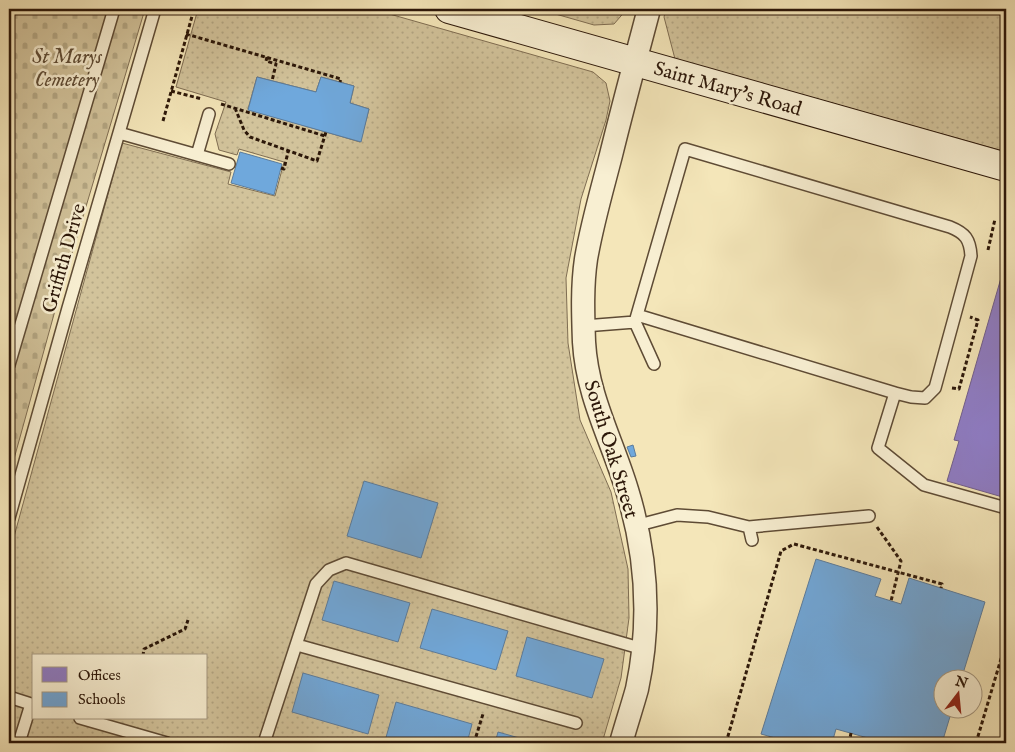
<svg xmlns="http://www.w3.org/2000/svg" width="1015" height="752" font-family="'IM FELL English',serif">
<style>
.grass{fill:url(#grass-dots);stroke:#7f6d52;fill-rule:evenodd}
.cemetery{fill:url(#cemetery-stones);stroke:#7f6d52}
.offices{fill:#8e7cc3;stroke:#715e8b}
.schools{fill:#6fa8dc;stroke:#5b7c9d}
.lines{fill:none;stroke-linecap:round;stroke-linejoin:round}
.lane-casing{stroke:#5e4b35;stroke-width:14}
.street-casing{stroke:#5e4b35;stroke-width:25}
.secondary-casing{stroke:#2c1709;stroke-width:30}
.path{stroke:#2c1709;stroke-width:3;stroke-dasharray:4 2.5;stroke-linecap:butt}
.lane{stroke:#f8efd2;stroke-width:11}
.street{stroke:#f8efd2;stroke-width:22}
.secondary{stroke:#f8efd2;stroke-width:28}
.labels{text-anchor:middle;stroke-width:5;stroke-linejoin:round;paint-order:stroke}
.park-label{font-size:20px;font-style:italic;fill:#5e4b35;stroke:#f8efd2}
.street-label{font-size:20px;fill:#2c1709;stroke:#f8efd2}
</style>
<defs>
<pattern id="grass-dots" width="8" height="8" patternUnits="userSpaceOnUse" patternTransform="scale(1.25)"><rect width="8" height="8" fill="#d2c39b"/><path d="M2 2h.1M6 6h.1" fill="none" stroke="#b4a784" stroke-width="1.8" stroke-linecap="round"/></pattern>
<pattern id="cemetery-stones" width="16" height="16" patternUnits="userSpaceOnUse" patternTransform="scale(1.25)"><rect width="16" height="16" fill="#d2c39b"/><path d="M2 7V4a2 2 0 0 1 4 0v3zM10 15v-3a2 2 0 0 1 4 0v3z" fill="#b4a784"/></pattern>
</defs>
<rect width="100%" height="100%" fill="#f4e6b9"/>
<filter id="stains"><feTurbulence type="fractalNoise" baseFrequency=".004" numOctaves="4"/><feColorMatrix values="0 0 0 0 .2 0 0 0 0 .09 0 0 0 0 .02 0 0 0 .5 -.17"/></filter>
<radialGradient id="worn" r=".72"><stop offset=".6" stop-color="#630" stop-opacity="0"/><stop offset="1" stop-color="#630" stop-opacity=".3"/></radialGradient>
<path class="grass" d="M198,9H372L593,72L606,83L610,101L606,120L581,199L566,278L568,343L580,420L611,492L628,569L629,618L621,678L602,743H9V555L122,143L231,172L228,184L275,196L284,162L239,149L237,155L219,150L215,134L226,102L176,87ZM257,77L316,92L321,77L354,86L350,103L369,109L360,142L248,109ZM34,656H206V718H34Z
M538,9H627L614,24L594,25Z
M666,9H1006V152L675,59L664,17Z"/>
<path class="cemetery" d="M9,9H145L56,307L9,477Z"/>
<path class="offices" d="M1006,269V498L947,481L959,441L954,440L1001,278H1004Z"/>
<path class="schools" d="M257,77L316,92L321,77L354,86L350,103L369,109L361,142L248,110Z
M240,152L282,164L274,195L231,183Z
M633,445L636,456L631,457L627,447Z
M364,481L438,503L421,558L347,536Z
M816,559L881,579L875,596L901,604L909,578L985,602L961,680H942V710H952L942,743H866L868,738L836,729L832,743H793L761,734Z
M334,581L410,603L398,642L322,620Z
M432,609L508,631L496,670L420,648Z
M527,637L604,659L592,698L516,676Z
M303,673L379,695L368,734L292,712Z
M396,702L472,724L467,743H394L385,741Z
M498,732L537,743H495Z"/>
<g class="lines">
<defs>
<path id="lane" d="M119,133L229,164
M197,155L209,114
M637,315L895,393
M584,326L635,322
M654,364L635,322L685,149L950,227C965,233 970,239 971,256L935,388L925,398L911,397L895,393L878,448L924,485L1006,508
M9,365L114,9
M9,518L68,308L155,9
M635,526L677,515L708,517L749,527L869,516
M749,527L752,540
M297,645L576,723
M9,697L34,705
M80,718L167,743
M19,743L31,704
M264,743L316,584L329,570L346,563L643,649"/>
<path id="street" d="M621,743C626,725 632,707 637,689C651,623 647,555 627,490C612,440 587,396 584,342C583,314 582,286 586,259C592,224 602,190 611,155C623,106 636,58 649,9"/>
<path id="secondary" d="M449,9L1006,167"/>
</defs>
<use href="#lane" class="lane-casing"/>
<use href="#street" class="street-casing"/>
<use href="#secondary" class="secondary-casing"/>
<path class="path" d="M186,34L341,79L340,82
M267,57L266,61L276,64L272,81
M171,91L202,99
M221,104L325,136
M235,108L244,130L250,137L317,161L326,132
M163,121L194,9
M281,168L284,169L288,152
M988,250L995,219
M952,388L959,389L978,320L970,317
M877,527L901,561L891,601
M143,656L144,649L185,629L188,620
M474,743L483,714
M726,743L781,551L794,544L942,584L941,588
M849,743L851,733
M976,743L1006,642"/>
<use href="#lane" class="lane"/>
<use href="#street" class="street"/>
<use href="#secondary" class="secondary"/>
</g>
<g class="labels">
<g class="park-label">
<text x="67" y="63">St Marys<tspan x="67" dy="23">Cemetery</tspan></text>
</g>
<g class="street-label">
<text transform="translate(728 88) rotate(16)" y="7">Saint Mary's Road</text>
<text transform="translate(63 258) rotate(-74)" y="7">Griffith Drive</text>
<text transform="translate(612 449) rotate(73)" y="7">South Oak Street</text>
</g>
</g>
<rect width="1015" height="752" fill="none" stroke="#f4e6b9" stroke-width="30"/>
<rect x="10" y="10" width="995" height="732" fill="none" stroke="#2c1709" stroke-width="2.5"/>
<rect x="15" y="15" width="985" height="722" fill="none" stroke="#2c1709"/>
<rect x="32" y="654" width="175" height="65" fill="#f8efd2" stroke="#a69982"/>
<rect x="42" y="667" width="25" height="15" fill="#8e7cc3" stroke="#a69982"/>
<text x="78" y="680" font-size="15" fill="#2c1709">Offices</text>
<rect x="42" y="692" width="25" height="15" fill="#6fa8dc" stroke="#a69982"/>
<text x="78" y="704" font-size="15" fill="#2c1709">Schools</text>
<g transform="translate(958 694) rotate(16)"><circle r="24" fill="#f8efd2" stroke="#a69982"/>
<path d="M0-4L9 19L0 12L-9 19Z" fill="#8f2418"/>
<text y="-8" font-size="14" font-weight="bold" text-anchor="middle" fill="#2c1709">N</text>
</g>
<rect width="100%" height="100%" filter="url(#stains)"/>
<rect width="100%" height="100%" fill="url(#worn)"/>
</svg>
